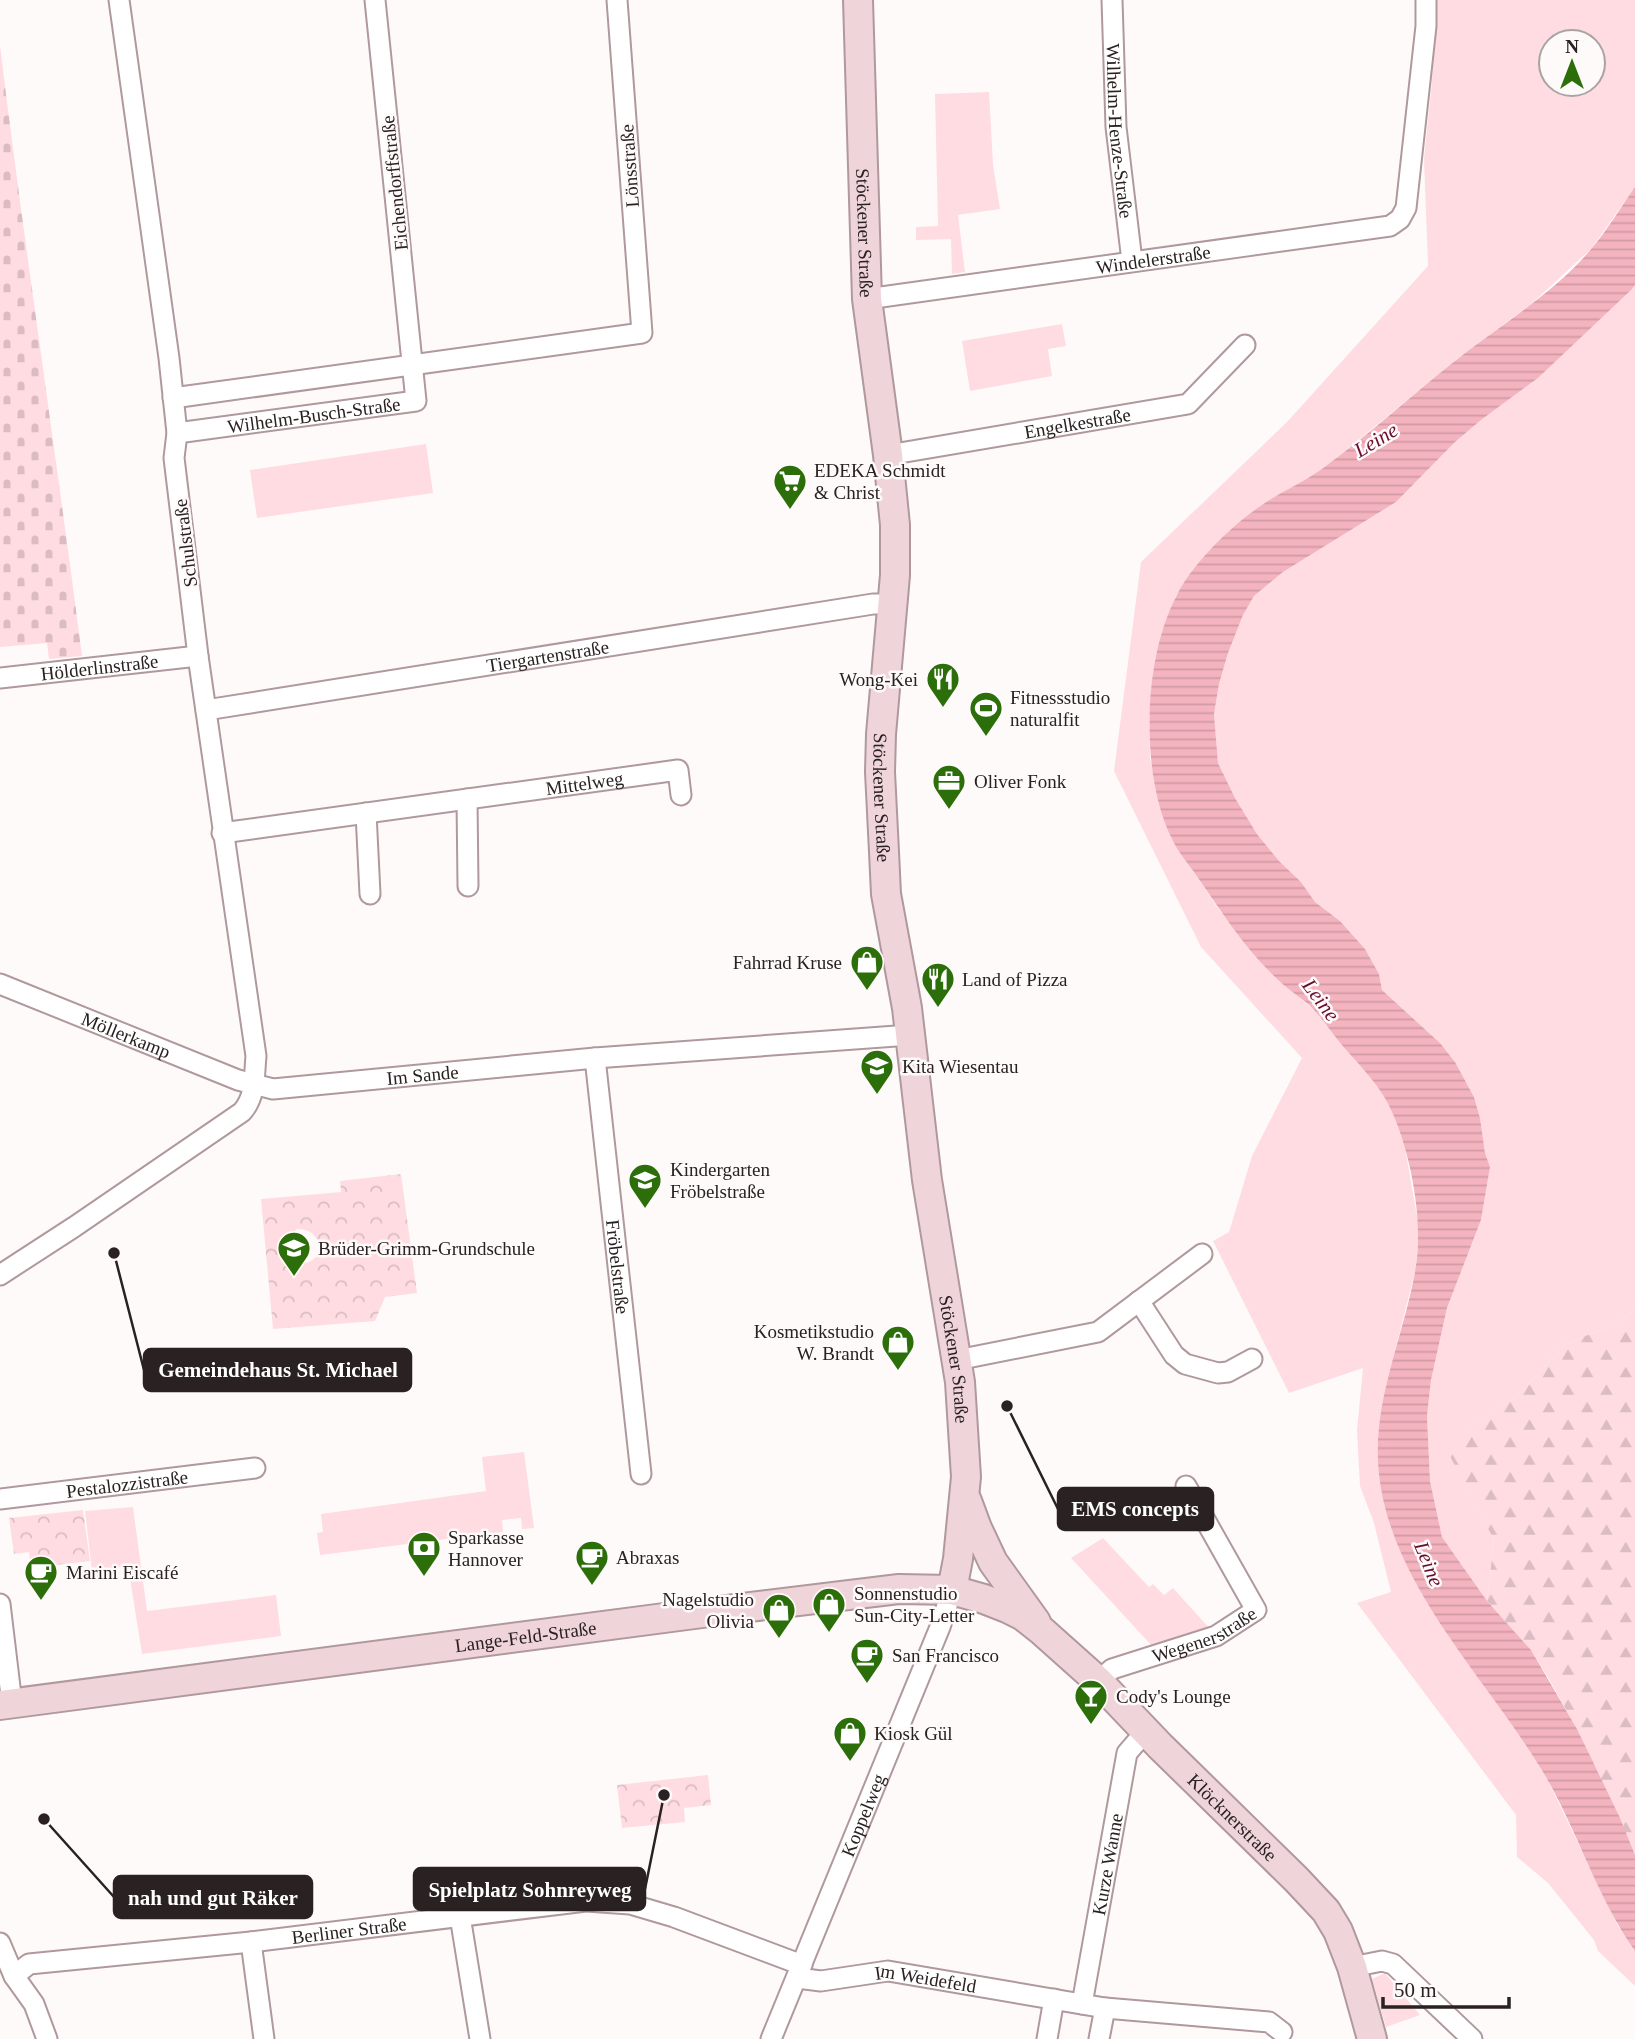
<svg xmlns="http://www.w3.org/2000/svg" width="1635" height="2039" font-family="Georgia,serif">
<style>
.green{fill:#fedce2;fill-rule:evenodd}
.forest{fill:url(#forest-firs)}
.cemetery{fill:url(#cemetery-stones)}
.park{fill:url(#park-crowns);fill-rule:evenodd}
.water{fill:url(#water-rules)}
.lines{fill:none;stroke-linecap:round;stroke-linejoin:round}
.street-casing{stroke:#b0999d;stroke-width:23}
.secondary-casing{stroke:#b0999d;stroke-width:32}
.street{stroke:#fff;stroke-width:19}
.secondary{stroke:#efd4da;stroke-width:28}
.labels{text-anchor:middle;stroke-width:5;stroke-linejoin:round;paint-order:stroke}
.street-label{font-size:19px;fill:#2a2122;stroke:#fffafa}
.poi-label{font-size:19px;fill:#2a2122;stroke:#fffafa;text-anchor:start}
.water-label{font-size:21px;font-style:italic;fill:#690d2e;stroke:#fffafa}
.leader{fill:none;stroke:#2a2122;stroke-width:2.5}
.callout-dot{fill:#2a2122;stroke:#fffafa;stroke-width:2.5}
.callout{fill:#2a2122;stroke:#2a2122;stroke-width:2.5}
.callout-label{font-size:21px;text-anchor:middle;font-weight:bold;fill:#fff}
</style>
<defs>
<pattern id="forest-firs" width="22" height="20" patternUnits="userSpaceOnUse" patternTransform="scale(1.75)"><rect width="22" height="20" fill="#fedce2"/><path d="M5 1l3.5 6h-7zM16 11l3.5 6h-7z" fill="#dabcc2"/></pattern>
<pattern id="cemetery-stones" width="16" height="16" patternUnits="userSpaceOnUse" patternTransform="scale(1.75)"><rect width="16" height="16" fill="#fedce2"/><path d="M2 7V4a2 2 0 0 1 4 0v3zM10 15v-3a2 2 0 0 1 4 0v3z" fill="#dabcc2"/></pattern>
<pattern id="park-crowns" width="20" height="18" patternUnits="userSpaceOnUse" patternTransform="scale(1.75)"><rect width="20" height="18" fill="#fedce2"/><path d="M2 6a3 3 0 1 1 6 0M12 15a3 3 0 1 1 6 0" fill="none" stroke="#dabcc2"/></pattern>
<pattern id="water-rules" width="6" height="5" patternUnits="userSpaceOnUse" patternTransform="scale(1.75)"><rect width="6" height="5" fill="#f3b3bf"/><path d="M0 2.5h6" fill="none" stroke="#d09aa4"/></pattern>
</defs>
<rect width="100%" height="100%" fill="#fffafa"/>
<path class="green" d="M1435,0H1635V187L1591,249L1531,304L1458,358L1322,470L1266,502L1226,535L1198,566L1176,596L1162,632L1152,685L1149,720L1150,759L1172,839L1219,910L1274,976L1313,1009L1378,1085L1393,1112L1405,1148L1419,1228L1416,1268L1387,1382L1378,1439L1381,1486L1389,1521L1403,1557L1426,1599L1449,1636L1517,1728L1549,1783L1618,1926L1635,1951V1986L1598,1951L1594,1940L1548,1883L1517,1857L1516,1815L1357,1603L1391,1592L1374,1523L1360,1486L1357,1430L1363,1368L1289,1393L1213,1241L1229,1232L1252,1156L1302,1058L1201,947L1114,771L1141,562L1287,422L1428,266L1424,159L1432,82ZM1551,42H1593V84H1551Z
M989,92L993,165L1000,209L958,215L965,272L952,274L951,239L916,240V227L938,226L935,94Z
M1635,285V1309L1619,1322L1566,1344L1516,1397L1444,1443L1494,1540L1487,1601L1442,1537L1430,1481L1427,1416L1431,1380L1447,1308L1481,1220L1490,1167L1485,1153L1480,1118L1474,1097L1455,1062L1440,1043L1382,990L1379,974L1365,949L1340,921L1315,902L1301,882L1279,861L1257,834L1235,798L1218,763L1214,714L1219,684L1228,653L1243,615L1254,596L1283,572L1396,502L1455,442L1481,420L1538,378Z
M1062,324L1066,346L1048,349L1052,376L970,391L962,341Z
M426,444L433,493L257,518L250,470Z
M524,1452L534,1528L522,1529L521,1518L502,1520L503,1532L320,1555L317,1533L323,1532L321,1514L486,1491L482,1457Z
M133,1507L147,1611L276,1595L281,1636L142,1654L128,1566L92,1571L85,1511Z
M1103,1538L1149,1587L1153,1584L1164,1595L1173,1588L1211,1630L1152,1646L1071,1558Z
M1385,1973L1420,2015L1386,2027L1372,1979Z"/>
<path class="forest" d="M1635,1309V1855L1577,1729L1549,1679L1531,1650L1487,1601L1494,1540L1443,1443L1516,1397L1566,1344L1619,1322Z"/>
<path class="cemetery" d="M0,46C25,250 56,453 82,656L49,659L47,643L0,647Z"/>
<path class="park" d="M401,1174L417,1293L385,1297L375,1321L273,1329L261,1199L341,1192L340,1181ZM297,1229C314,1229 323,1241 316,1257C301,1272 280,1260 285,1239Z
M83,1510L90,1561L31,1568L29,1552L14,1554L9,1518Z
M708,1775L711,1805L684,1808L685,1822L622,1828L617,1785Z"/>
<path class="water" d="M1635,187V285L1631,290L1538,378L1481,420L1455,442L1396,502L1283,572L1254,596L1243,615L1228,653L1219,684L1214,714L1218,763L1235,798L1257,834L1279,861L1301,882L1315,902L1340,921L1365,949L1379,974L1382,990L1440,1043L1455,1062L1474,1097L1480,1118L1485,1153L1490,1167L1481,1220L1447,1308L1431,1380L1427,1416L1430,1481L1442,1537L1487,1601L1531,1650L1577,1729L1620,1818L1635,1855V1951C1598,1899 1579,1835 1547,1779C1490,1679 1384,1583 1378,1461C1375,1396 1404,1334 1415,1272C1424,1223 1412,1159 1393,1114C1382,1087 1361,1067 1342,1045C1331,1032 1321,1016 1308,1004C1297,995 1285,987 1275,977C1244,947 1220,910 1196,875C1188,863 1178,852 1172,839C1140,775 1143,662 1175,599C1192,562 1237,520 1271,499C1289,488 1309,479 1326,466C1369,434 1409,398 1451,364C1498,326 1553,295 1592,248C1608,229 1621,207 1635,187Z"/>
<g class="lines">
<defs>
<g id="street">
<path id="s1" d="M1112,0L1116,127L1132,261"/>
<path id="s2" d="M867,299L1390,226L1400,219L1406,208L1426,26V0"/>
<path d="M173,398L642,333L617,0"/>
<path id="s3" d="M177,433L416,401L375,0"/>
<path id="s4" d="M888,455L1188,404L1245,345"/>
<path id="s5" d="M0,678L198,656"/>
<path id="s6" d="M206,710L873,604H892"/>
<path d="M467,799L468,886"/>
<path d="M366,813L370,894"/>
<path id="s7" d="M222,833L678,770L681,795"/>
<path id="s8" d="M0,984L238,1080L273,1089L595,1058L910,1035"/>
<path id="s9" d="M595,1058L641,1474"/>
<path d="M0,1275L74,1227L242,1112C256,1096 254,1076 256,1056L198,656L174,458L177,433L169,358L119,0"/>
<path d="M1139,1301L1174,1355L1185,1364L1218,1373L1228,1372L1252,1359"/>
<path d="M957,1360L1098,1332L1202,1254"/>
<path id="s10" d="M0,1499L255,1468"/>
<path d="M0,1604L12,1704"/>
<path id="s11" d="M1098,1681L1112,1669L1216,1636L1256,1610L1186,1486"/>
<path d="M460,1916L480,2039"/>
<path d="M251,1942L264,2039"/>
<path d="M0,1943L14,1976L34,2004L47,2039"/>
<path d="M1352,1967L1382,1961L1393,1964L1472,2039"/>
<path id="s12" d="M14,1976L29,1964L251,1942L586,1901L630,1904L674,1917L802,1965"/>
<path id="s13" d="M797,1978L821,1981L888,1971L1105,2008L1269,2022L1282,2032"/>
<path id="s14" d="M1082,2004L1127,1753L1146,1731"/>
<path id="s15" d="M771,2039L940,1627L952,1590"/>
<path d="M1047,2039L1054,1999"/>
<path d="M1099,2039L1105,2008"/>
</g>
<g id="secondary">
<path id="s16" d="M858,0L867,299L888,455L895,525V575L881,734L880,772L884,852L886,894L907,1008L927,1180L960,1382L966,1477L958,1559L952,1590"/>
<path d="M967,1501L977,1528L993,1562L1036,1622"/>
<path id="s17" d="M0,1705L733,1609L899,1589L952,1590L984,1599L1007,1608L1023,1616L1042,1631L1098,1681L1160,1746L1296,1879L1326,1911L1338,1931L1352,1967L1372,2039"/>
</g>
</defs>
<use href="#street" class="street-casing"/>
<use href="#secondary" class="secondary-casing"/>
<use href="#street" class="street"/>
<use href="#secondary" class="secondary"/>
</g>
<defs>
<symbol id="supermarket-pin" viewBox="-11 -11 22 30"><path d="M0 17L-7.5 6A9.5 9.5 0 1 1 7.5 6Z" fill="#2c6f0a" stroke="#fffafa"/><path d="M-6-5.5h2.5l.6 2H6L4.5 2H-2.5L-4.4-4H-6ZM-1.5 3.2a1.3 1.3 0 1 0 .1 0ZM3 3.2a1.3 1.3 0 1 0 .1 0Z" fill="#fff"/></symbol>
<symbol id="restaurant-pin" viewBox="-11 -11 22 30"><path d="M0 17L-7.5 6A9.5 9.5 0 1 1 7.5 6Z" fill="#2c6f0a" stroke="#fffafa"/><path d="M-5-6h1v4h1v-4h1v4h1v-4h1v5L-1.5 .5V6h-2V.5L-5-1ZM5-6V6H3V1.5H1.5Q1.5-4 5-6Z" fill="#fff"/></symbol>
<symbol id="stadium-pin" viewBox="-11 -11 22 30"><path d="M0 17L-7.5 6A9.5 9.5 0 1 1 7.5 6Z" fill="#2c6f0a" stroke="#fffafa"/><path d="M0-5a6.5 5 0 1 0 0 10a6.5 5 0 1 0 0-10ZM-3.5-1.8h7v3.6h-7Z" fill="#fff"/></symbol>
<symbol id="office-pin" viewBox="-11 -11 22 30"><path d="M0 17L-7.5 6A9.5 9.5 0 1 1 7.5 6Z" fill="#2c6f0a" stroke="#fffafa"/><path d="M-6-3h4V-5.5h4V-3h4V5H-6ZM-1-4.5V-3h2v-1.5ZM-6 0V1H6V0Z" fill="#fff"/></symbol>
<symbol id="shop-pin" viewBox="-11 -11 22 30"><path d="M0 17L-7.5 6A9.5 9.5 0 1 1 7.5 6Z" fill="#2c6f0a" stroke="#fffafa"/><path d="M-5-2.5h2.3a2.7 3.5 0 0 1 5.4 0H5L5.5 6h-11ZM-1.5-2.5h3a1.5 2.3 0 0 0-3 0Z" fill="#fff"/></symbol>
<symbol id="school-pin" viewBox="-11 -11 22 30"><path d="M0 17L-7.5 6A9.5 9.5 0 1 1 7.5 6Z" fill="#2c6f0a" stroke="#fffafa"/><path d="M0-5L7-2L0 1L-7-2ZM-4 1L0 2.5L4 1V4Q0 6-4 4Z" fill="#fff"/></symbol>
<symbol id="bank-pin" viewBox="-11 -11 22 30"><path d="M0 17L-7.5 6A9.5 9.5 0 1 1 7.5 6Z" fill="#2c6f0a" stroke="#fffafa"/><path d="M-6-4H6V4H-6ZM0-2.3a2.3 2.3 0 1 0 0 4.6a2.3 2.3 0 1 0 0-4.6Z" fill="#fff"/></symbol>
<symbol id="cafe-pin" viewBox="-11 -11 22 30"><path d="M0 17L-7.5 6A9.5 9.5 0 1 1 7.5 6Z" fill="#2c6f0a" stroke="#fffafa"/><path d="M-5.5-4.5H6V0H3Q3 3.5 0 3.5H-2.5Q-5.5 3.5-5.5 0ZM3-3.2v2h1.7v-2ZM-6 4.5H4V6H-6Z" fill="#fff"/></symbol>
<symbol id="bar-pin" viewBox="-11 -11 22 30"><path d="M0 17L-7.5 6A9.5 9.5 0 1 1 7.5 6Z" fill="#2c6f0a" stroke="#fffafa"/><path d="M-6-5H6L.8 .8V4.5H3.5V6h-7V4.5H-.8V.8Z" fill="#fff"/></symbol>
</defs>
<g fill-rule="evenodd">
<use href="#supermarket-pin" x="771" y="462" width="38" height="52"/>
<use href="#restaurant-pin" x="924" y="660" width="38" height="52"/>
<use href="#stadium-pin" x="967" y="689" width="38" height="52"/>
<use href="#office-pin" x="930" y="762" width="38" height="52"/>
<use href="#shop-pin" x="848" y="943" width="38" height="52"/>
<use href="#restaurant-pin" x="919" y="960" width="38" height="52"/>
<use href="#school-pin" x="858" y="1047" width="38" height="52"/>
<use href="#school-pin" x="626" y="1161" width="38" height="52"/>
<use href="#school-pin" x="275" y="1229" width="38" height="52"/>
<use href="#shop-pin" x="879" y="1323" width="38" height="52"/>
<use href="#bank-pin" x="405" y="1529" width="38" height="52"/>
<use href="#cafe-pin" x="573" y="1538" width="38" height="52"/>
<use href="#cafe-pin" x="22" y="1553" width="38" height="52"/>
<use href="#shop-pin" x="810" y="1585" width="38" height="52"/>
<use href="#shop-pin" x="760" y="1591" width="38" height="52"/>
<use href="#cafe-pin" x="848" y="1636" width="38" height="52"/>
<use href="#bar-pin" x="1072" y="1677" width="38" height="52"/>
<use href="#shop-pin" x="831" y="1714" width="38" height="52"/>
</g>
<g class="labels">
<g class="street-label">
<text dy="7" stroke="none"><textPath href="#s1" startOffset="131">Wilhelm-Henze-Straße</textPath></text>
<text transform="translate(629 166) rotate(-94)" y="7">Lönsstraße</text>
<text transform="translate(394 183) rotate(-96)" y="7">Eichendorffstraße</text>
<text dy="7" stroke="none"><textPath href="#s16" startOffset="233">Stöckener Straße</textPath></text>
<text dy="7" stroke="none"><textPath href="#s2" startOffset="289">Windelerstraße</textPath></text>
<text dy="7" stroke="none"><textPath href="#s3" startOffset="138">Wilhelm-Busch-Straße</textPath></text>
<text dy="7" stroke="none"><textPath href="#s4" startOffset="192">Engelkestraße</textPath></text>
<text transform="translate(185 543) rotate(-97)" y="7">Schulstraße</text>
<text dy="7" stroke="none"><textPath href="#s6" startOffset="346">Tiergartenstraße</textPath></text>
<text dy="7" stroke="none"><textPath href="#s5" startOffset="100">Hölderlinstraße</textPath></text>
<text dy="7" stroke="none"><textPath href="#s7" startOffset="366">Mittelweg</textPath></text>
<text dy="7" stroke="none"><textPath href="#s16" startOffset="800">Stöckener Straße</textPath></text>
<text dy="7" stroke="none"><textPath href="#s8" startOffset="136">Möllerkamp</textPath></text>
<text dy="7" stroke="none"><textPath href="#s8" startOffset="443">Im Sande</textPath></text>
<text dy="7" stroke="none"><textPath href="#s9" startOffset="210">Fröbelstraße</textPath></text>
<text dy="7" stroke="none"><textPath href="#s16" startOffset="1367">Stöckener Straße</textPath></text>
<text dy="7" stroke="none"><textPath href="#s10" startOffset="128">Pestalozzistraße</textPath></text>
<text dy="7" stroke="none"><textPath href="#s11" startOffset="117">Wegenerstraße</textPath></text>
<text dy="7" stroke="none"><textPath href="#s17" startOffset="530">Lange-Feld-Straße</textPath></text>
<text dy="7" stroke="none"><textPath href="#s15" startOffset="242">Koppelweg</textPath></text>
<text dy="7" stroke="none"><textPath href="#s17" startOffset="1326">Klöcknerstraße</textPath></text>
<text dy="7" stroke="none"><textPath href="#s14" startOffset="142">Kurze Wanne</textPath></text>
<text dy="7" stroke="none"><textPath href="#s12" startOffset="341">Berliner Straße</textPath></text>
<text dy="7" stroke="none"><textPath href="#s13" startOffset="130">Im Weidefeld</textPath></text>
</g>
<g class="poi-label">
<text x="814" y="477">EDEKA Schmidt<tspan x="814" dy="22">&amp; Christ</tspan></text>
<text x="918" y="686" text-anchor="end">Wong-Kei</text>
<text x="1010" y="704">Fitnessstudio<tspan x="1010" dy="22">naturalfit</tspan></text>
<text x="974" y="788">Oliver Fonk</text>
<text x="842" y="969" text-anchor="end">Fahrrad Kruse</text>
<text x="962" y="986">Land of Pizza</text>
<text x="902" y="1073">Kita Wiesentau</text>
<text x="670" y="1176">Kindergarten<tspan x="670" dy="22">Fröbelstraße</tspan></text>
<text x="318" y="1255">Brüder-Grimm-Grundschule</text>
<text x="874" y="1338" text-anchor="end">Kosmetikstudio<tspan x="874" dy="22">W. Brandt</tspan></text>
<text x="448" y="1544">Sparkasse<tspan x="448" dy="22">Hannover</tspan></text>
<text x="616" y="1564">Abraxas</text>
<text x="66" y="1579">Marini Eiscafé</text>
<text x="854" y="1600">Sonnenstudio<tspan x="854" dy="22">Sun-City-Letter</tspan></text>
<text x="754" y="1606" text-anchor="end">Nagelstudio<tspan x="754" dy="22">Olivia</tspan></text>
<text x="892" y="1662">San Francisco</text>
<text x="1116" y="1703">Cody's Lounge</text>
<text x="874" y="1740">Kiosk Gül</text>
</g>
<g class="water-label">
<text transform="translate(1376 440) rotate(-31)" y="7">Leine</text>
<text transform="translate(1321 1000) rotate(53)" y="7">Leine</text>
<text transform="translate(1429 1564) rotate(68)" y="7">Leine</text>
</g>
</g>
<path class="leader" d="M114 1253L144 1370M1007 1406L1058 1509M664 1795L645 1889M44 1819L114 1897"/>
<g class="callout-dot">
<circle cx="114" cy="1253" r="7"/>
<circle cx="1007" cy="1406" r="7"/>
<circle cx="664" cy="1795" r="7"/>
<circle cx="44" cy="1819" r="7"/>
</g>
<g class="callout">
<rect x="144" y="1349" width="267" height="42" rx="7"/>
<rect x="1058" y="1488" width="155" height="42" rx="7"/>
<rect x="414" y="1868" width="231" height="42" rx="7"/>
<rect x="114" y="1876" width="198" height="42" rx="7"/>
</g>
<g class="callout-label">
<text x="278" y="1377">Gemeindehaus St. Michael</text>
<text x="1135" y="1516">EMS concepts</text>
<text x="530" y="1897">Spielplatz Sohnreyweg</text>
<text x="213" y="1905">nah und gut Räker</text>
</g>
<g transform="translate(1572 63)"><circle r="33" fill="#fffafa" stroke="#aaa3a4" stroke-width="2"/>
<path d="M0-5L12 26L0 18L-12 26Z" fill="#2c6f0a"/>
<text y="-10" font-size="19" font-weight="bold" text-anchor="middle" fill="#2a2122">N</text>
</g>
<path d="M1383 1997v10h126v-10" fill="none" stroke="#2a2122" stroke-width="3.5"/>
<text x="1394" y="1997" font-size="21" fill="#2a2122" stroke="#fffafa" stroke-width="5" paint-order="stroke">50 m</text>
</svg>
